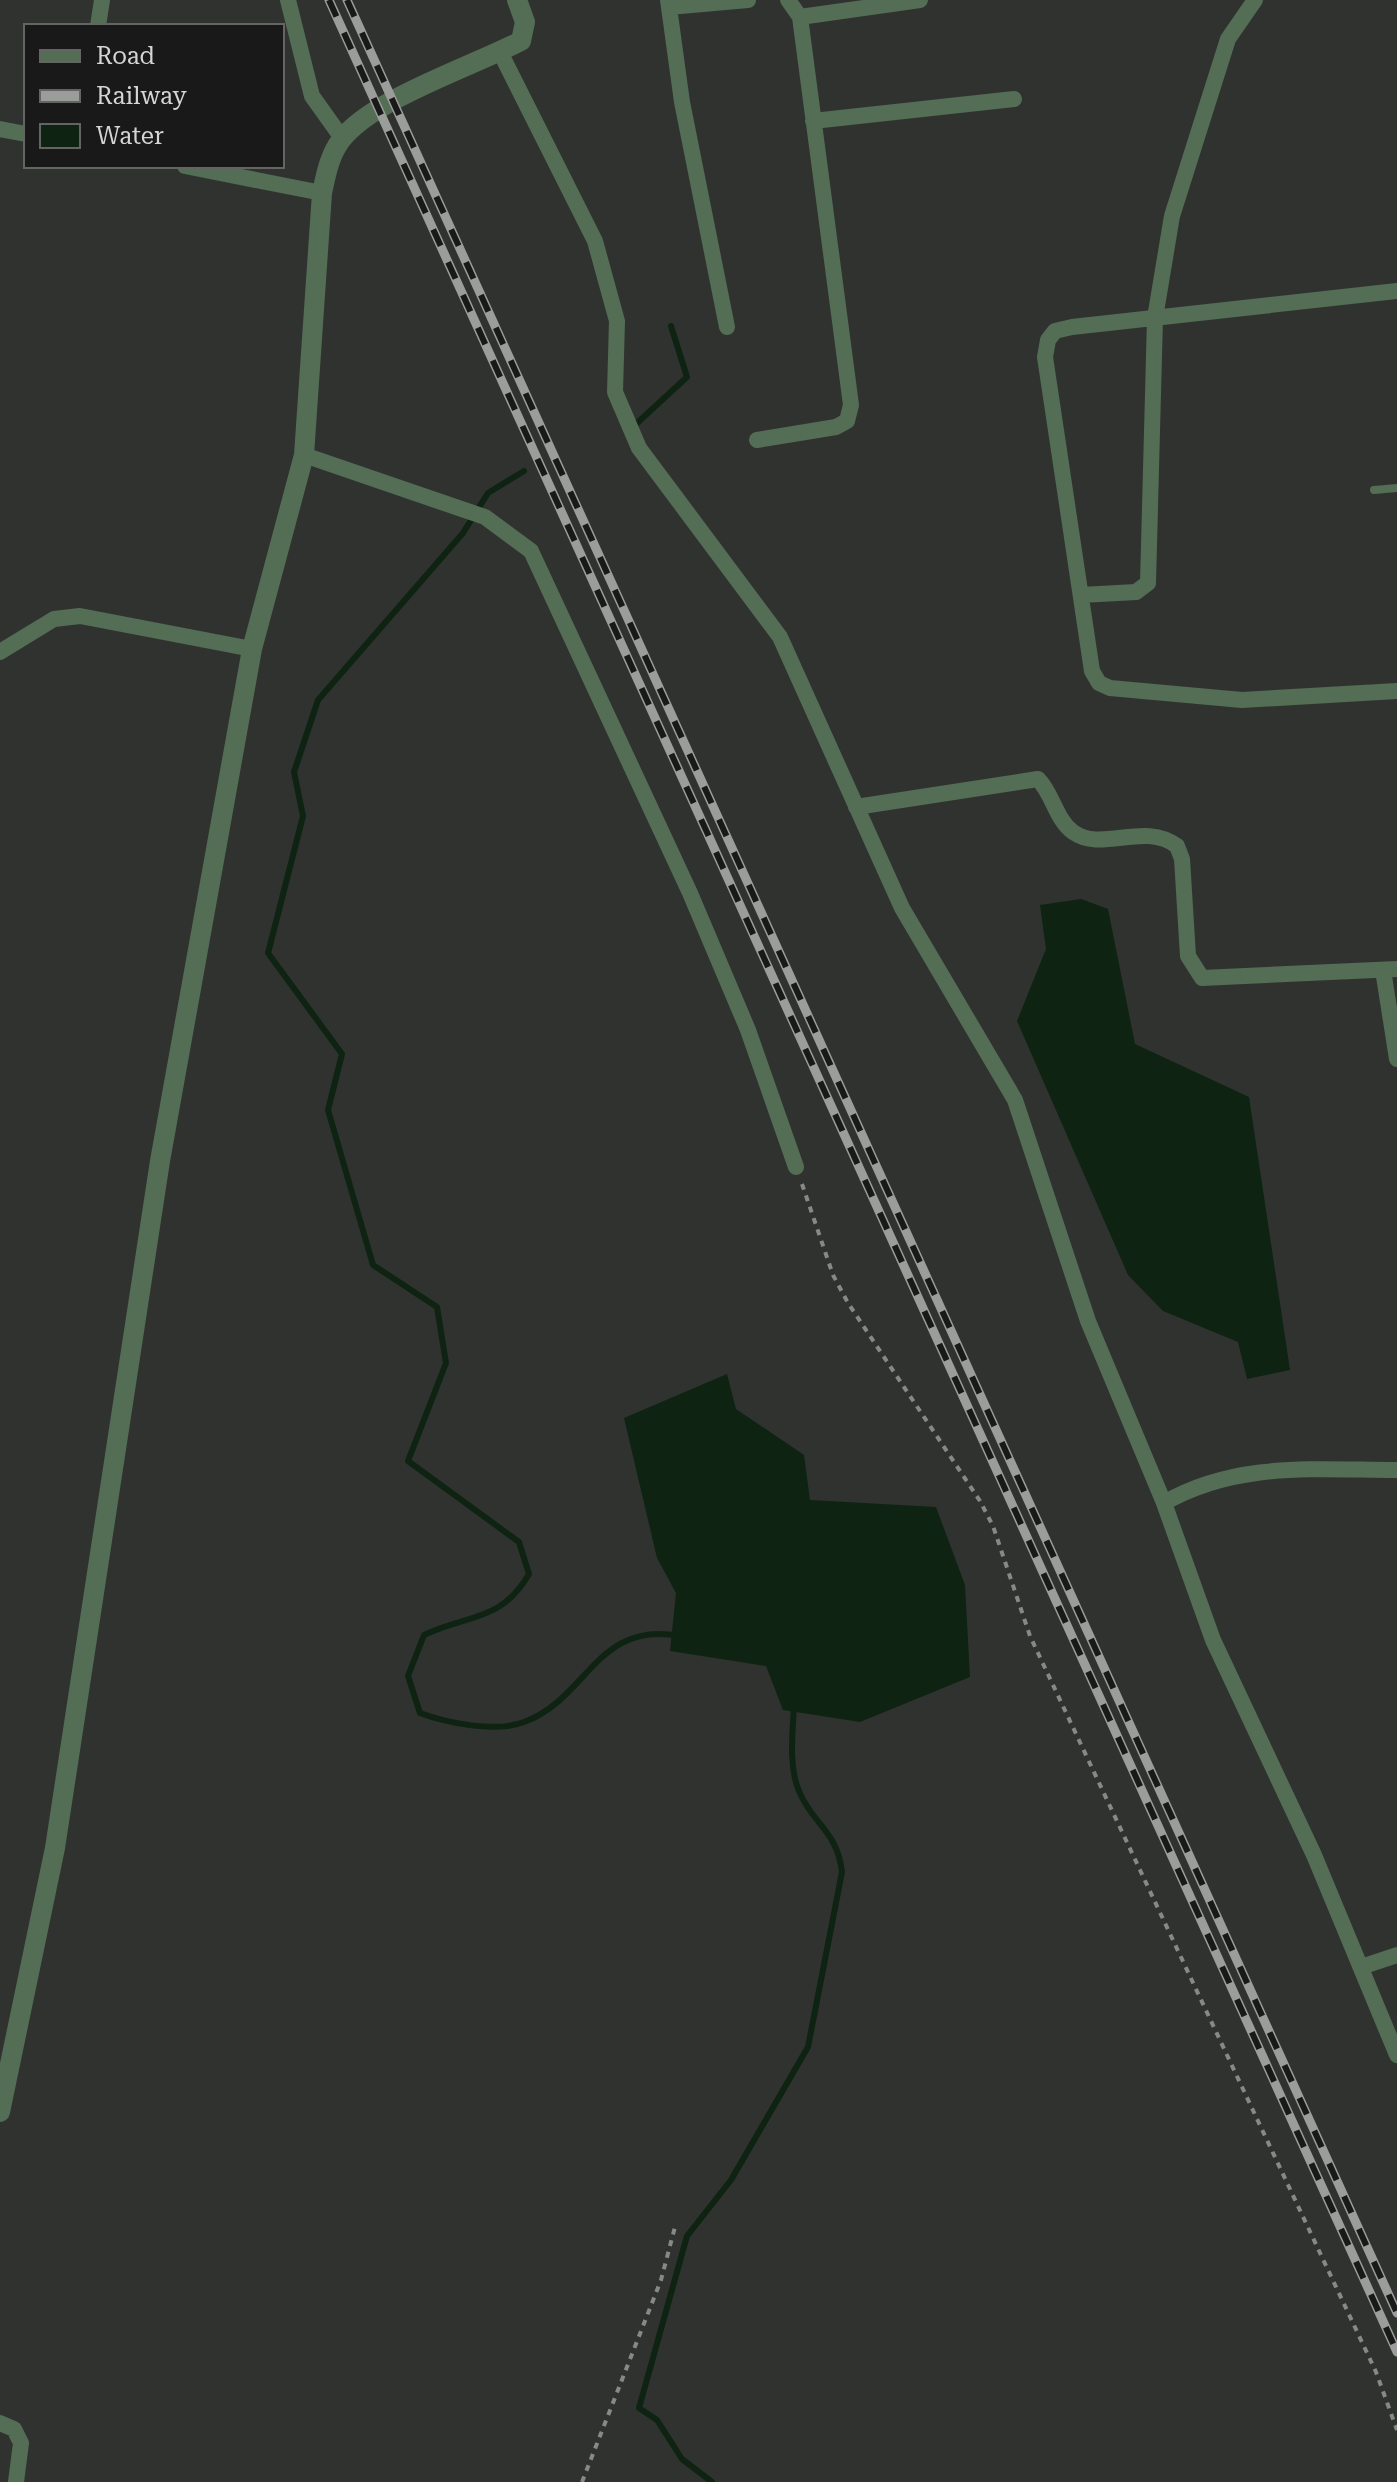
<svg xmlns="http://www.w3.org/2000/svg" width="1397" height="2482" font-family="'Roboto Serif',serif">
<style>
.water{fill:#0e2311}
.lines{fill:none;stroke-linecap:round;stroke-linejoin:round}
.stream{stroke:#0e2311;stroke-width:6}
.path{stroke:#878987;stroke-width:4;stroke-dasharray:6 6;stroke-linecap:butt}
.service{stroke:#546d55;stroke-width:8}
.minor{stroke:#546d55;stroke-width:16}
.tertiary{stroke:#546d55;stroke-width:20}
.rail-casing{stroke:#9b9d9b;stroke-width:9}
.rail{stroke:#181918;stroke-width:6;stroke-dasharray:18;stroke-linecap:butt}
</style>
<rect width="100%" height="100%" fill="#303230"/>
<path class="water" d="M1081,899L1108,909L1135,1044L1249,1097L1290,1370L1247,1379L1238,1342L1163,1311L1128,1275L1017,1021L1046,949L1040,905Z
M727,1374L736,1409L804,1455L810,1500L936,1507L965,1585L970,1677L860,1722L783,1710L766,1666L670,1651L676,1593L657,1558L624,1418Z"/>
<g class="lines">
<path class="stream" d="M636,424L687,377L671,326
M524,471L488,493L463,533L318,700L294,772L303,816L268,953L342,1054L328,1110L373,1265L437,1307L446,1363L408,1461L519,1542L529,1574C501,1622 469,1614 424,1635L408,1676L420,1713C447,1723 496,1733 524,1722C588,1699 596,1620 680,1636
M712,2482L682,2459L657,2420L639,2408L687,2236L731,2180L808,2047L842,1872C837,1830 812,1824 799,1791C788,1765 793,1731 794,1704"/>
<path class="path" d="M802,1184L833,1275L848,1303L980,1501L993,1526L1030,1636L1376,2372L1397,2430
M582,2482L661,2280L676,2223"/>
<path class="service" d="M1374,490L1397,488"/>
<path class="minor" d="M288,0L312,96L342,138
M668,0L682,102L727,327
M669,7L748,0
M800,17L920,0
M98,26L102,0
M500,52L595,241L617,321L615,392L639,448L780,637L902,908L1015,1100L1088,1321L1164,1503L1213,1640L1314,1855L1397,2055
M813,121L1014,99
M0,129L26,134
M185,166L322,193
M1397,291L1072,327L1055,331L1048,340L1045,357L1092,671L1099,683L1110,688L1242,700L1397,691
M757,440L836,427L847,421L851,405L800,17L788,0
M304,455L485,517L531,551L690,893L748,1030L796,1167
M1081,595L1136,592L1148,583L1155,318L1172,216L1228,39L1255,0
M0,652L54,619L80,616L252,649
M856,807L1038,779C1053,794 1056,820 1073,832C1102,853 1144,821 1177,846L1182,859L1188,956L1202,978L1397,969
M1383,970L1397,1059
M1164,1503C1237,1461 1316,1470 1397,1470
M1361,1967L1397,1955
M0,2423L14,2429L21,2443L16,2482"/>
<path class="tertiary" d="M0,2112L55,1848L160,1161L252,649L304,455L322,193C326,175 329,156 341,140C372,99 473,66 521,41L525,22L517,0"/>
<defs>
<path id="rail" d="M329,0L1397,2352
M347,0L1397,2313"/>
</defs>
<use href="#rail" class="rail-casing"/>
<use href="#rail" class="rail"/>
</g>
<rect x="24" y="24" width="260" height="144" fill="#181918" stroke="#636463" stroke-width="2"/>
<rect x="40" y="50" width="40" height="12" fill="#546d55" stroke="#636463" stroke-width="2"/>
<text x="96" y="64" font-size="24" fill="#d4d5d4">Road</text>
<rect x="40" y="90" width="40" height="12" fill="#9b9d9b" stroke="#636463" stroke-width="2"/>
<text x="96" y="104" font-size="24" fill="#d4d5d4">Railway</text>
<rect x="40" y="124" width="40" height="24" fill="#0e2311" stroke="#636463" stroke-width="2"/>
<text x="96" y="144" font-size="24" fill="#d4d5d4">Water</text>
</svg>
